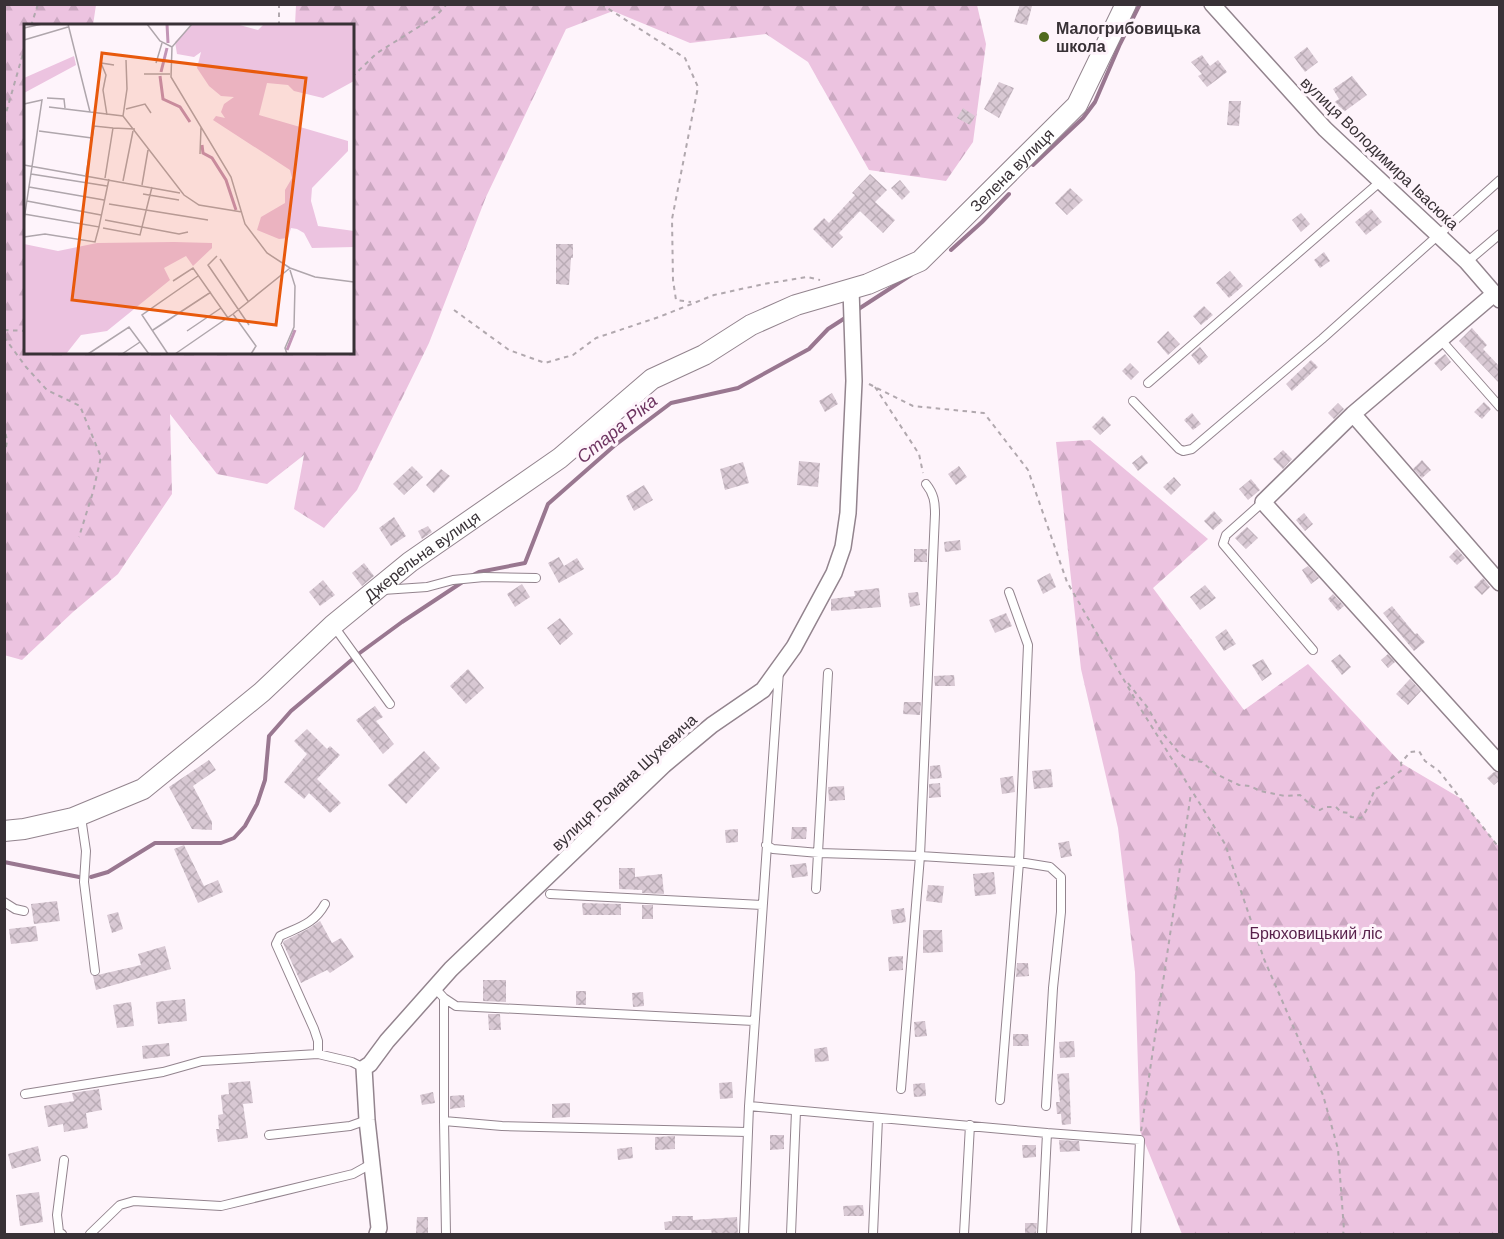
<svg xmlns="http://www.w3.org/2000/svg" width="1504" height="1239" font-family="Helvetica,sans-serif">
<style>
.forest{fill:url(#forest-firs)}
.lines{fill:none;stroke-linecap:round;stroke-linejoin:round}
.stream{stroke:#997790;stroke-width:4}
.building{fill:url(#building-cross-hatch)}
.service-casing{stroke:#93848e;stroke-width:10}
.minor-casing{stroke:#93848e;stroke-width:18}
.tertiary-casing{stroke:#93848e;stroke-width:22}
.path{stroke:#b1a8ae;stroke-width:2;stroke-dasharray:4.5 4.5;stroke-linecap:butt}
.service{stroke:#fff;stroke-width:8}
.minor{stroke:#fff;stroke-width:15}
.tertiary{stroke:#fff;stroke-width:20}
.poi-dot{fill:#4f6a1d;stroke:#fef4fb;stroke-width:2}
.labels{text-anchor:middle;stroke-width:6;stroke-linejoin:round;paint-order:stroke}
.poi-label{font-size:16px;font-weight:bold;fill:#383136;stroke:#fef4fb;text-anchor:start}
.street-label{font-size:16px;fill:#383136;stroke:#fef4fb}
.park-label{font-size:16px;fill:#571f4a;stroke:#fef4fb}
.water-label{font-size:18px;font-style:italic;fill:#6e3561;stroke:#fef4fb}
.inset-river{fill:none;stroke:#c395b6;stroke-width:3}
.inset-road{fill:none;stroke:#afa6ac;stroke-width:1.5}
.view{fill:#e8590c;fill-opacity:0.15;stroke:#e8590c;stroke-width:3}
.inset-edge{fill:none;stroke:#383136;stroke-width:3}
</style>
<defs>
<pattern id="forest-firs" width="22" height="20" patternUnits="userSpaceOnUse" patternTransform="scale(1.5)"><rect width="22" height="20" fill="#ecc3e0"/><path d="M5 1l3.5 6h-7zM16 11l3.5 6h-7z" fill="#cba8c1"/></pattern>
<pattern id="building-cross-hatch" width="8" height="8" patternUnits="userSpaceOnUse" patternTransform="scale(1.5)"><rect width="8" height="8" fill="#d8c8d3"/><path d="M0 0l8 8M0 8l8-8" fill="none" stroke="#baacb6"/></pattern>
</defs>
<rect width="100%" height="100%" fill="#fef4fb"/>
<path class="forest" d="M4,5H96L93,25L26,26V352H352V26L295,25L296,5H977L986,44L973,142L946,181L869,170L808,62L766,34L690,43L613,11L566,29L486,197L429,343L357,490L324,528L294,509L304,455L267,484L217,474L170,414L172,494L118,574L73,612L22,660L4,655Z
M1090,440L1208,539L1153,588L1244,710L1308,664L1401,763L1460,798L1499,847V1234H1182L1140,1131L1135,972L1118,828L1081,669L1056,442Z"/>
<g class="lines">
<path class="stream" d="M1033,165L1083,118L1095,102L1120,44L1140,4
M951,250L982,222L1009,194
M857,310L911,275
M473,575L479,572L525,563L548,504L614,446L671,403L738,388L809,349L828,329L845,318
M357,655L402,622L464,581
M4,862L79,877
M91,877L108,872L155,843H221L234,838L245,826L257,804L265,780L269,736L291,711L354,658"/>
</g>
<path class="building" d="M1020,4L1032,6L1027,25L1014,22Z
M1307,47L1318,62L1305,72L1294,57Z
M1202,55L1210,66L1218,60L1227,72L1207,87L1198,76L1202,74L1191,62Z
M1352,76L1367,95L1341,114L1333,103L1339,99L1333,89Z
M999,82L1014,88L999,118L984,109Z
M1229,101H1241L1239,126L1227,125Z
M963,108L975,116L970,125L957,118Z
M870,174L887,190L875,202L895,220L883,233L860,211L839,233L843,237L832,248L813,229L824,218L829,223L855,195L852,193Z
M900,180L910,192L902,200L891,188Z
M1070,188L1083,200L1067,215L1055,203Z
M1371,209L1382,222L1366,235L1355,222Z
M1301,213L1310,224L1301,232L1292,220Z
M556,244H573V258H571L569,285L556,284Z
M1324,252L1330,261L1320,268L1314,260Z
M1230,271L1243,286L1229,298L1216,283Z
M1204,306L1213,315L1201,325L1193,316Z
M1472,328L1487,345L1483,349L1500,367V384L1459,341Z
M1168,331L1180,344L1168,355L1157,342Z
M1200,347L1208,357L1199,365L1191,355Z
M1445,354L1451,362L1441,371L1434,363Z
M1311,360L1318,367L1292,391L1286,384Z
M1130,363L1139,372L1131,380L1122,371Z
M832,393L838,404L825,412L819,401Z
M1484,402L1491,409L1482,419L1474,412Z
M1338,403L1344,409L1334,419L1328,413Z
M1192,413L1201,424L1193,430L1184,420Z
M1103,416L1111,425L1100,435L1092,427Z
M1283,450L1292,459L1283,469L1273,459Z
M1142,455L1148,463L1138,471L1132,463Z
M1422,460L1431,470L1422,478L1413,469Z
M799,461L820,463L818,487L797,485Z
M743,462L749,483L725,490L720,469Z
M412,466L423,477L404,495L393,484Z
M959,466L967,477L956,485L948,474Z
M441,469L450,476L434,493L426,485Z
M1174,477L1181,485L1171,495L1163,487Z
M1251,479L1260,490L1248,500L1239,489Z
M644,485L653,500L634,511L626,496Z
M1214,511L1223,521L1213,530L1204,521Z
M1304,513L1313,524L1305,531L1296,520Z
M394,517L406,536L391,546L379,528Z
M428,526L432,532L422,539L418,531Z
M1247,527L1258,538L1246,549L1235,538Z
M960,540L961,550L945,552L944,542Z
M914,549H927V562H914Z
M1457,549L1465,558L1457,565L1449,557Z
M559,557L564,566L577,558L584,569L559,583L548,563Z
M364,563L374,576L362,586L352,573Z
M1308,566L1319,578L1311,584L1302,570Z
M1050,573L1056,587L1043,594L1037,580Z
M1483,578L1490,587L1482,595L1474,587Z
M323,580L335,595L320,606L309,592Z
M522,584L530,597L515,607L507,594Z
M1205,585L1216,598L1200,610L1190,597Z
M879,588L881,607L831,611V599L855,596L854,591Z
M918,592L920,605L910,607L908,593Z
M1333,594L1344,606L1338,611L1328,599Z
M1392,606L1415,634L1417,633L1425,642L1414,651L1383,613Z
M1006,613L1012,626L995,633L989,620Z
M560,618L573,634L560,645L547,628Z
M1226,629L1236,644L1224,651L1215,637Z
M1340,654L1351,667L1342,675L1331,661Z
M1388,654L1395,662L1388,668L1381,660Z
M1263,659L1272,674L1262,681L1252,665Z
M468,669L484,688L466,704L450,686Z
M954,675L955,686H935L934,676Z
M1410,679L1421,691L1408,705L1396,694Z
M904,702H921L920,715L903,714Z
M375,706L383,717L376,721L394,744L383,754L356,720Z
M307,729L327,749L330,746L340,755L317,779L341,803L330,813L309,793L304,799L284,782L307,754L294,741Z
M424,751L440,768L406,804L388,785Z
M209,760L216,770L193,786L212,822V830L192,829L169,787Z
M940,765L942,778L930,779V766Z
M1051,769L1053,787L1034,789L1032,771Z
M1494,772L1500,773V780L1494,785L1487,778Z
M1013,776L1015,792L1002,794L1000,778Z
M940,783L941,797L929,798V784Z
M844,786L845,800L829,801L828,787Z
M792,827H807L806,839H791Z
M738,829V842L726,843L725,830Z
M1069,841L1072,856L1061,858L1058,843Z
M184,845L204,886L218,880L223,892L198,903L174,849Z
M806,863L808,876L792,878L790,865Z
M619,868H635V877L662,874L664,894L642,893V890L619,889Z
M994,872L996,894L975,896L973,874Z
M928,885L944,886L942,903L926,901Z
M57,901L60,921L34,924L31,904Z
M582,903L621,904V915H583Z
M642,905H653V919H642Z
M904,908L906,922L893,924L891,910Z
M118,912L123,929L112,933L107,915Z
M320,921L332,943L341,938L354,957L330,973L327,970L301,983L283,943L284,941L308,929Z
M36,926L38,941L11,944L9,929Z
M923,930H942L943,952L923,953Z
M165,946L171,969L96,990L93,976L141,965L138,954Z
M903,956V970L889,971L888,957Z
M1017,963H1028L1029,976L1016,977Z
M483,980H506V1002L483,1001Z
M576,991H586V1005H576Z
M643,992L644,1006L633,1007L632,993Z
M185,999L187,1021L158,1024L156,1002Z
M131,1002L134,1026L117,1028L113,1005Z
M488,1014H500L501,1030H489Z
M925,1021L927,1036L915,1037L914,1022Z
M1013,1034H1028L1029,1046H1013Z
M1074,1041L1075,1057L1060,1058L1059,1042Z
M169,1043L170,1056L143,1059L142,1046Z
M827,1047L829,1061L815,1062L814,1049Z
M1069,1073L1071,1124L1062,1125L1061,1114H1057L1056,1102H1060L1057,1074Z
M250,1081L253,1103L243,1104L248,1138L218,1142L216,1129H219L218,1115L223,1114L221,1095L229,1094L228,1083Z
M732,1082L733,1098L720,1099L719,1083Z
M925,1083L926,1096L914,1097L913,1084Z
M99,1089L102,1110L86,1113L88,1128L64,1132L63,1124L48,1127L44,1106L74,1101L72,1093Z
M433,1092L435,1103L422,1105L420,1095Z
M464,1095L465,1107L450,1109V1096Z
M570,1103V1117L552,1118V1104Z
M770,1135H784V1149L770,1150Z
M675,1136V1149L655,1150V1137Z
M1059,1140L1079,1141L1080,1151L1060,1152Z
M1022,1145H1036V1157L1023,1158Z
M38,1146L41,1161L12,1169L8,1154Z
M632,1147L633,1158L618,1160L617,1149Z
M39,1192L43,1222L20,1226L16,1195Z
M863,1205L864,1216H844L843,1206Z
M672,1216H693V1220L737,1217L738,1234H712L711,1230H665L664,1222L672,1221Z
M417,1217H428V1234L416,1233Z
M1025,1223H1037L1036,1234H1025Z"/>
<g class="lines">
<defs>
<path id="service" d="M1467,262L1500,234
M1441,340L1500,407
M1148,383L1381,181
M1133,401L1179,449L1183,451L1192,449L1322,339L1500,180
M1263,502L1226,535L1223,544L1313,650
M383,590L427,587L453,580L484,577L536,578
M333,625L390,704
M81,817L86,851L84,882L95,971
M766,845L773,849L819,853L920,856L1019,862L1050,867L1061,877V912L1053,988L1046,1106
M816,889L828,673
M550,894L762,905
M4,902L15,909L24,911
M434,987L444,998V1121L502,1126L747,1132
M444,998L456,1006L754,1021
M318,1054V1041L314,1029L276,944L280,936C299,927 314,924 325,904
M901,1089L920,856L935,514C935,502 934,494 926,484
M25,1094L163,1072L202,1061L318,1054L352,1062L364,1068
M1000,1100L1019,862L1028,645L1009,592
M749,1106L1047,1133L1042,1234
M444,1121L446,1234
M1047,1133L1140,1140L1136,1234
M269,1135L350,1126L367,1120
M62,1234L59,1232L57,1215L64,1160
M90,1234L120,1205L134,1201L221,1206L353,1174L371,1164
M744,1234L749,1106L779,671
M791,1234L796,1111
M873,1234L878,1118
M964,1234L970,1125"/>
<path id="minor" d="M1212,4L1325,129L1467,262L1500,300
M1494,294L1353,414L1263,502L1500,764
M1353,414L1500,583
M377,1234L379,1228L367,1120L364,1068L370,1064L387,1041L451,969L664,765L712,725L763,690L794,647L834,573L843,547L848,513L854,381L851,289"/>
<g id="tertiary">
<path id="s1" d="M4,831L24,829L73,818L143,789L262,692L333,625L410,562L560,458L652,379L704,355L751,325L796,305L868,284L920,261L1077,105L1126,4"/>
</g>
</defs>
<use href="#service" class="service-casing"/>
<use href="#minor" class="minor-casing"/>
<use href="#tertiary" class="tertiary-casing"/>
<path class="path" d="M601,4L685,58L698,87L672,219L673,280L676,300L691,302
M31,26L38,4
M279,26V4
M352,77L377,53L436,16L447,4
M4,120L26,43
M454,310L509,350L545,363L573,355L596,338L659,317L714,295L764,284L807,277L820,280
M4,330L26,331
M4,337L26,367L47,390L80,406L101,457L93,492L79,537
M869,384L913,406L984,413L1028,470L1067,582L1142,711L1225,844L1264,959L1323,1095L1338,1149L1344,1230L1343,1234
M875,387L919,454L923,473
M4,425L7,441L4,458
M1128,683L1148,708L1161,731L1179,753L1187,759L1202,762L1216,774L1239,785L1250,786L1260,791L1285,796L1300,795L1313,807L1320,810L1325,807H1336L1341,812L1349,813L1351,817L1361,818L1366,811L1375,789C1385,785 1393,776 1402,770L1401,763L1410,752L1419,751L1425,761L1439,771L1500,849
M1141,1131L1191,793"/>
<use href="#service" class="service"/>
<use href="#minor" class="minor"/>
<use href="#tertiary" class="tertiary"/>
</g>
<circle class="poi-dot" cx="1044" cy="37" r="6"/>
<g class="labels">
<g class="poi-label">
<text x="1056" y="34">Малогрибовицька<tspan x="1056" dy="18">школа</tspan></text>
</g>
<g class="street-label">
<text transform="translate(1380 153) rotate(44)" y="6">вулиця Володимира Івасюка</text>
<text dy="6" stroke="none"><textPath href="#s1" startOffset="1224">Зелена вулиця</textPath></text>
<text dy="6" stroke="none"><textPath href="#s1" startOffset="510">Джерельна вулиця</textPath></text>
<text transform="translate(624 782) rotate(-43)" y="6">вулиця Романа Шухевича</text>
</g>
<g class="park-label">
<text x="1316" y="939">Брюховицький ліс</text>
</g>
<g class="water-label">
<text transform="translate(617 429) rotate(-39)" y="6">Стара Ріка</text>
</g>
</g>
<g transform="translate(24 24)">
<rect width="330" height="330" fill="#fef4fb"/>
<path d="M169,0H212L234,6L240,0H330V57L299,74L270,67L264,61L243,59L235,91L324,117V127L288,164L287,177L294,202L330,207V223L288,224L280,209L273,205L267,204L264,214L255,215L233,206L237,193L261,179V166L268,154L266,146L189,96L192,92L201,94L197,88L200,80L210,73L197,72L185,62L173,44L177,28L170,33L153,30L151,18ZM50,32L52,41L0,69V54ZM150,218L188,219V224L169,242L162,232L140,244L146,256L83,307L57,311L42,330H0V220L34,227L73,219Z" fill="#ecc3e0"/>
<path class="inset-river" d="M143,0L144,19M137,48L143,24M136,52L139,75L156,83L166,98M178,121L179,129L188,134L202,156L212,186M263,326L271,306"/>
<path class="inset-road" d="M44,0L66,88M123,0L136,17L148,23M168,0L148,23L147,53L207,153L221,200L243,229L266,244L291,253L330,258M0,4L18,0M0,16L44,3M132,39L138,19M120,50H146M23,74L40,75L41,84M0,80L18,76L0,196M25,83L99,92L160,171L175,181L218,188M102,85L121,80L127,89M83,91L79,66L82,51L77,39L90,41M99,92L103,65L102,36M15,107L68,114M176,130L177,103M0,141L156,169M7,150L83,162M62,151L70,102L89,104M81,154L89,104L111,105M99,157L109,107M118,161L124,126M5,163L80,176M119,170L155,176M3,177L77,191M85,180L184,196M0,190L75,203L85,155M81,196L155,210L164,208M79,204L116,211L128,163M0,213L21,210L71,218L75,203M193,232L184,241L225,301M196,235L224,277M149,257L169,244L204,294M209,290L232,322L227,330M129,306L187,268M163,307L197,284M64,330L105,303L125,330M98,330L116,318M144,330L118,291L174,252M151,330L209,290L266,244M263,330L261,324L270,303L271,262L266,246"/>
<path class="view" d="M78,29L282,54L252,301L48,276Z"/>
<rect width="330" height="330" class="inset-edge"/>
</g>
<rect width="1504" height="1239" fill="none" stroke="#383136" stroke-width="12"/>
</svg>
